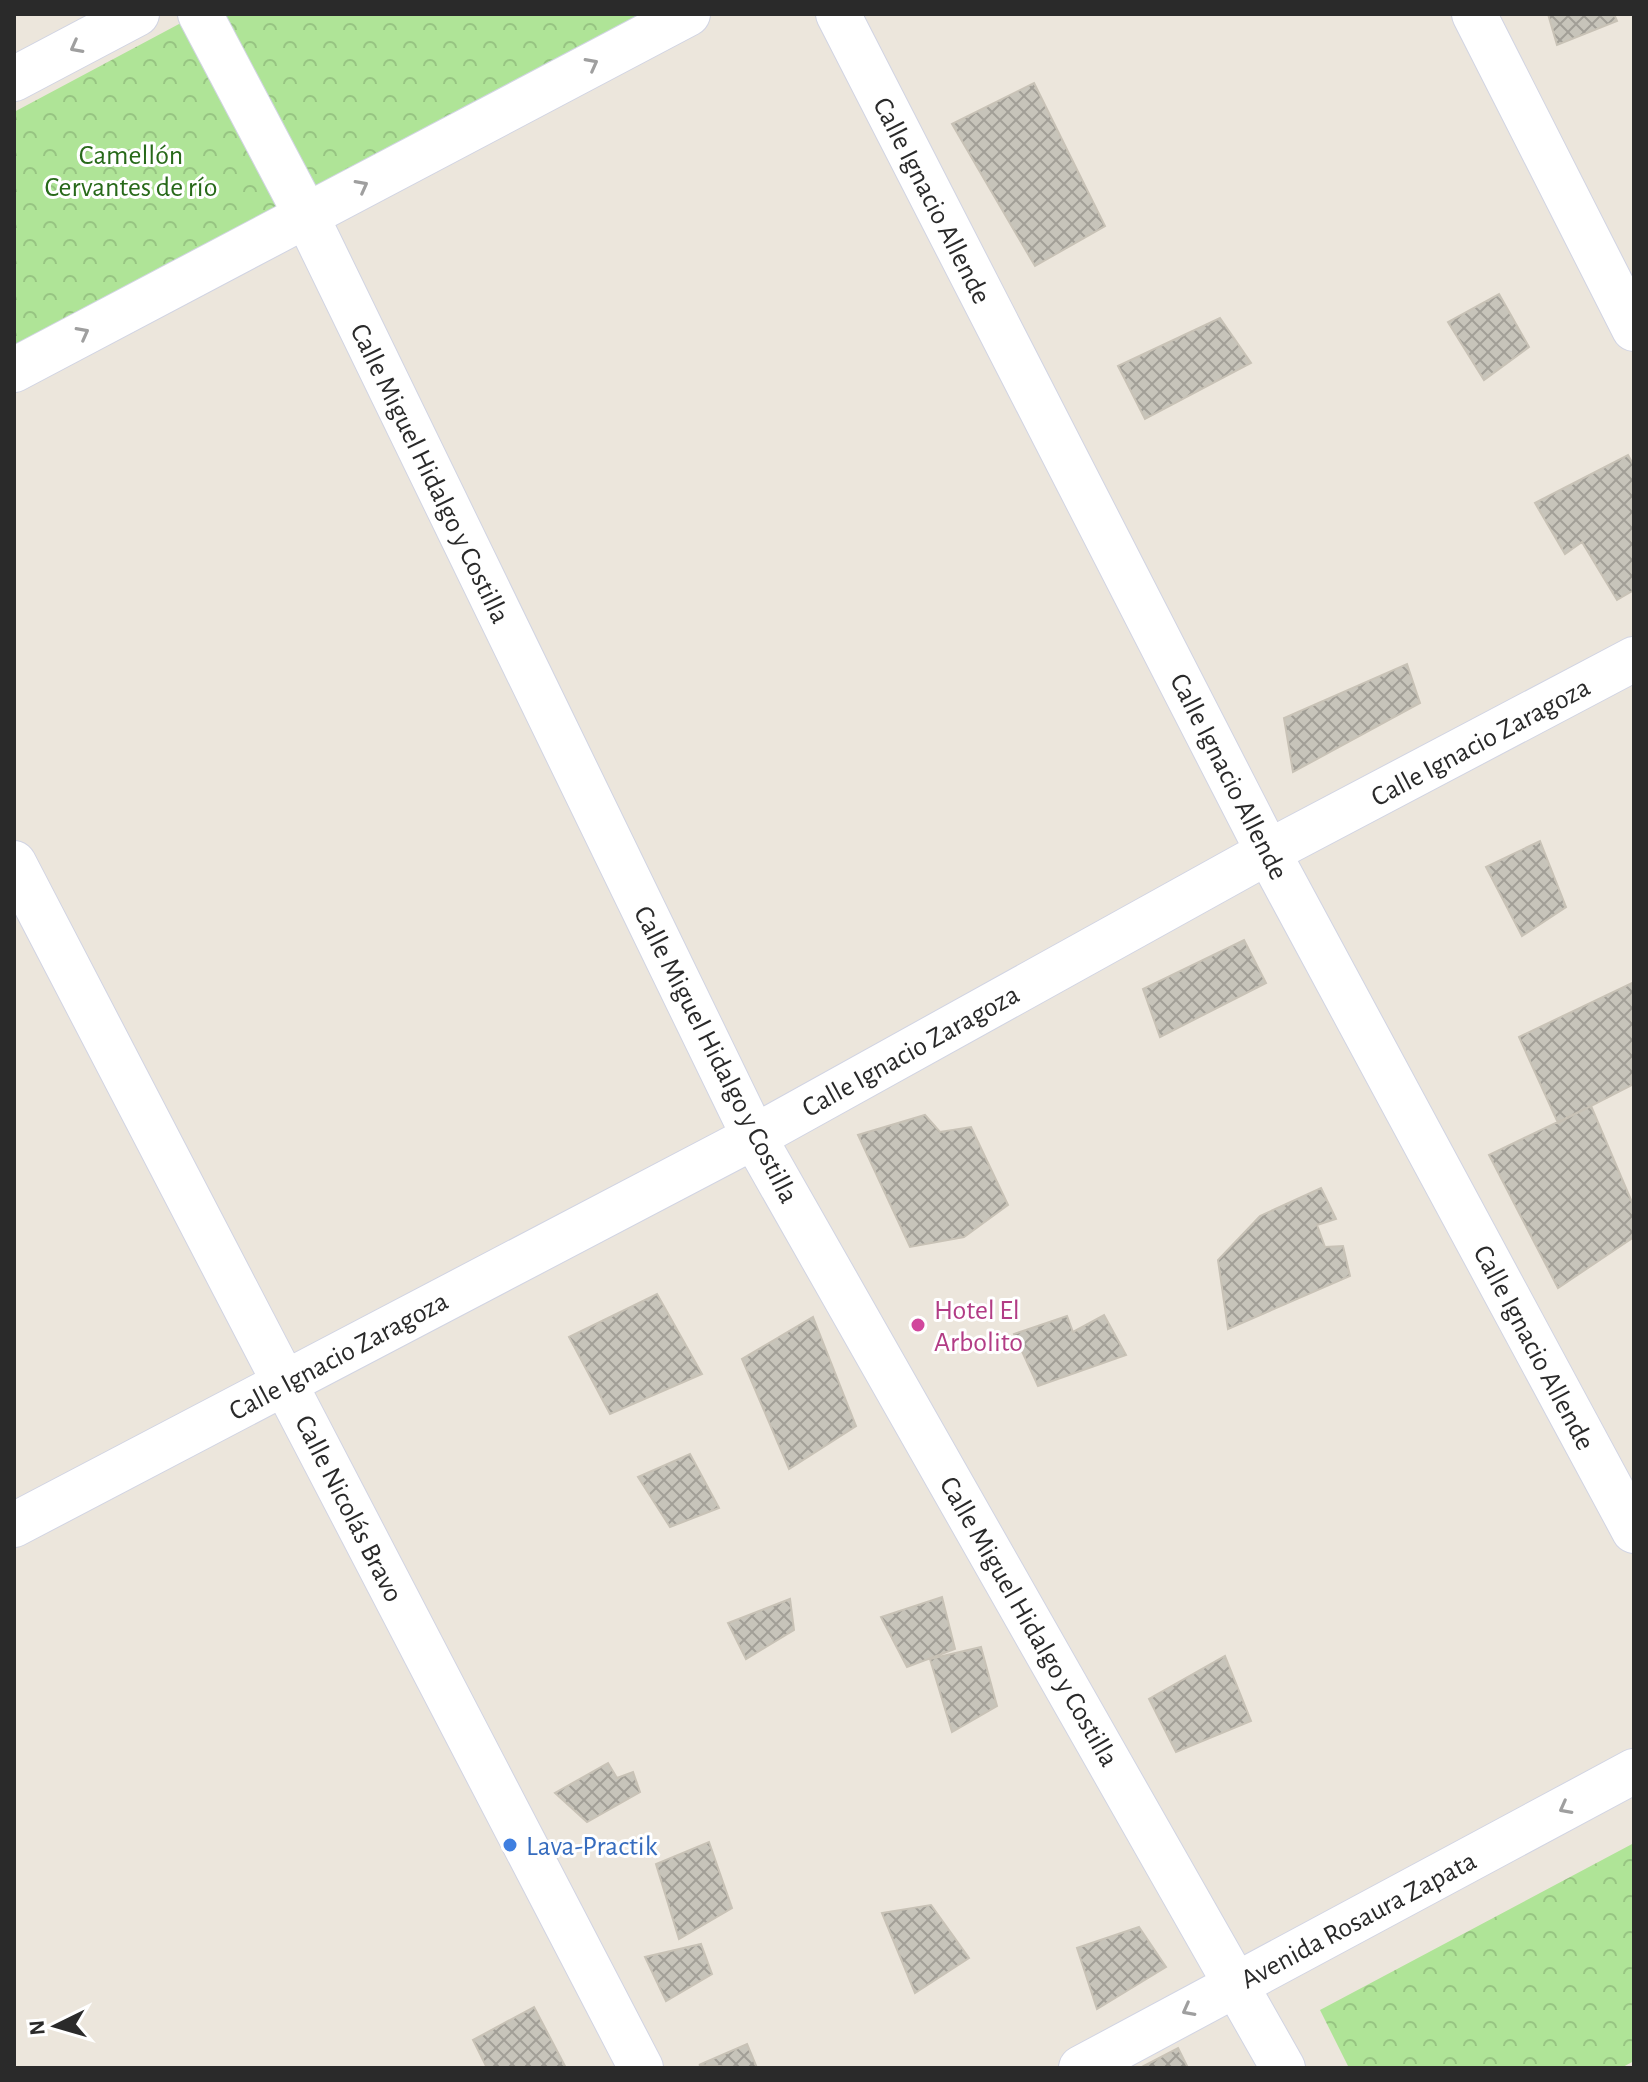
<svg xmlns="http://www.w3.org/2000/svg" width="1648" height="2082" font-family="'Alegreya Sans',sans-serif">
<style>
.park{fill:url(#park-crowns)}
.building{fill:url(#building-cross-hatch);stroke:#c8c2b6;stroke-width:2}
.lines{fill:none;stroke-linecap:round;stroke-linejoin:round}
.minor-casing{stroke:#d1d4e3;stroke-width:46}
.tertiary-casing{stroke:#d1d4e3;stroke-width:46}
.minor{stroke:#fff;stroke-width:44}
.tertiary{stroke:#fff;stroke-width:44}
.oneway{stroke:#9f9f9f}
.hotel-dot{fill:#d1479c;stroke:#fff;stroke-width:3}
.shop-dot{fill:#3f7fe0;stroke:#fff;stroke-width:3}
.labels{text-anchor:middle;stroke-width:6;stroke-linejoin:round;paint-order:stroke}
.park-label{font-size:28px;fill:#276919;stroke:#fff}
.street-label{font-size:28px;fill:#2a2a2a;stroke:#fff}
.hotel-label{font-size:28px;fill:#b23c85;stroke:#fff;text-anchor:start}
.shop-label{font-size:28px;fill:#366cbe;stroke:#fff;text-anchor:start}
</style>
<defs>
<pattern id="park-crowns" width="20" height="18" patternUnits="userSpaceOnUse" patternTransform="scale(2)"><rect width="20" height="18" fill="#afe497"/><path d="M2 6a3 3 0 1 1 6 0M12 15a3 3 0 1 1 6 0" fill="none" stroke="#97c482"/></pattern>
<pattern id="building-cross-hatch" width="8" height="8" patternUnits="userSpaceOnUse" patternTransform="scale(2)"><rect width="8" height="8" fill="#c7c4ba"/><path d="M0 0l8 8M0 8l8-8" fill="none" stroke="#a29f97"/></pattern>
</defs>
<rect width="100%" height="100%" fill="#ece6dc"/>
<path class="park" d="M212,14H657L307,197Z
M194,16L293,206L14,354V112Z
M1634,1843V2061L1621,2068H1349L1320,2010Z"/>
<path class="building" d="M1548,14H1614L1617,21L1557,45Z
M1034,83L1105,226L1035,266L952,124Z
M1499,294L1529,347L1484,380L1448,322Z
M1220,318L1251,363L1145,419L1118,366Z
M1628,455L1634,466V590L1617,600L1582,542L1565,554L1535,503Z
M1407,664L1420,703L1293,772L1284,718Z
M1540,841L1566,907L1522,936L1486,867Z
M1244,940L1266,983L1160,1037L1143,989Z
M1634,982V1084L1558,1123L1519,1037Z
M1591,1106L1634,1207V1237L1558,1288L1489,1155Z
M925,1115L940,1132L971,1127L1008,1205L964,1237L910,1247L858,1135Z
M1321,1188L1336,1219L1317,1225L1325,1247L1343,1246L1350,1276L1228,1329L1218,1260L1260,1216Z
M657,1294L702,1374L610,1414L569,1337Z
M1104,1315L1126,1355L1038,1386L1014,1334L1067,1316L1073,1332Z
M813,1317L856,1426L789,1469L742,1359Z
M690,1454L719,1508L670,1527L638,1477Z
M942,1597L955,1649L907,1667L881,1617Z
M790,1599L794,1630L746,1659L728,1623Z
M981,1647L997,1706L952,1732L930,1659Z
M1225,1656L1251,1721L1176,1752L1149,1699Z
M608,1763L617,1778L633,1772L640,1792L587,1822L555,1793Z
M709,1842L732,1908L679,1939L656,1864Z
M931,1905L969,1958L915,1993L882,1913Z
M1139,1927L1166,1967L1097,2009L1077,1948Z
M701,1944L712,1974L666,2001L645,1957Z
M534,2007L566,2068H487L473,2040Z
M747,2044L757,2068L699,2065Z
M1178,2048L1188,2068H1140Z"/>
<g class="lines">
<defs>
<path id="minor" d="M200,14L306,215L754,1137L1283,2068
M838,14L1268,852L1634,1531
M1474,14L1634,329
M14,863L641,2068
M14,1525L754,1137L1268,852L1634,659
M1081,2068L1634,1771"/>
<path id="tertiary" d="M14,79L137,14
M14,370L688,14"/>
</defs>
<use href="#minor" class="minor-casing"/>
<use href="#tertiary" class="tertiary-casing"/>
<use href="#minor" class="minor"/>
<use href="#tertiary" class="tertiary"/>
</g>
<defs><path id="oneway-chevron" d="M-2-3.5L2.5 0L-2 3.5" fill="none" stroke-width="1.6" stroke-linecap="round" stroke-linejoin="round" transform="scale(2)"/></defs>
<g class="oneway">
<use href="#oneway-chevron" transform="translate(76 47) rotate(152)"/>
<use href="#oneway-chevron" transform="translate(592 64) rotate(-28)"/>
<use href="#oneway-chevron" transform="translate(362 186) rotate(-28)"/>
<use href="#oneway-chevron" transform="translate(83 333) rotate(-28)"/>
<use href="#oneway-chevron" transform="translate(1565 1808) rotate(152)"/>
<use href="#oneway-chevron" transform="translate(1188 2010) rotate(152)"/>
</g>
<circle class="hotel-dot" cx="918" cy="1325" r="8"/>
<circle class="shop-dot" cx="510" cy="1845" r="8"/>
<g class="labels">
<g class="park-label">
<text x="131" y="164">Camellón<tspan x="131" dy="32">Cervantes de río</tspan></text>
</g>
<g class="street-label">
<text transform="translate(933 200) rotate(63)" y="10">Calle Ignacio Allende</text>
<text transform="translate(431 473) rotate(64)" y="10">Calle Miguel Hidalgo y Costilla</text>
<text transform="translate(1480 741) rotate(-28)" y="10">Calle Ignacio Zaragoza</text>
<text transform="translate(1230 776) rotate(63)" y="10">Calle Ignacio Allende</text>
<text transform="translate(910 1050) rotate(-29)" y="10">Calle Ignacio Zaragoza</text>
<text transform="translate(717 1054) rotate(63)" y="10">Calle Miguel Hidalgo y Costilla</text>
<text transform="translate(1535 1347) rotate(62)" y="10">Calle Ignacio Allende</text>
<text transform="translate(338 1355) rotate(-28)" y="10">Calle Ignacio Zaragoza</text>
<text transform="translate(350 1508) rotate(63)" y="10">Calle Nicolás Bravo</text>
<text transform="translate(1030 1621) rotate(60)" y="10">Calle Miguel Hidalgo y Costilla</text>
<text transform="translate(1358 1919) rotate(-28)" y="10">Avenida Rosaura Zapata</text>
</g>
<g class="hotel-label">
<text x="934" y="1319">Hotel El<tspan x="934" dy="32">Arbolito</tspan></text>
</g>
<g class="shop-label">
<text x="526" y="1855">Lava-Practik</text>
</g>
</g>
<rect width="1648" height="2082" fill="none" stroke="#2a2a2a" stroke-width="32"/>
<g transform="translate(56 2026) rotate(265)" stroke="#ffffff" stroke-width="6" paint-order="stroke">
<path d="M0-6L14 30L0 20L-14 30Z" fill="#2a2a2a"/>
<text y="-12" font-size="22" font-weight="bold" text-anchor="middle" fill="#2a2a2a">N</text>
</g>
</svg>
